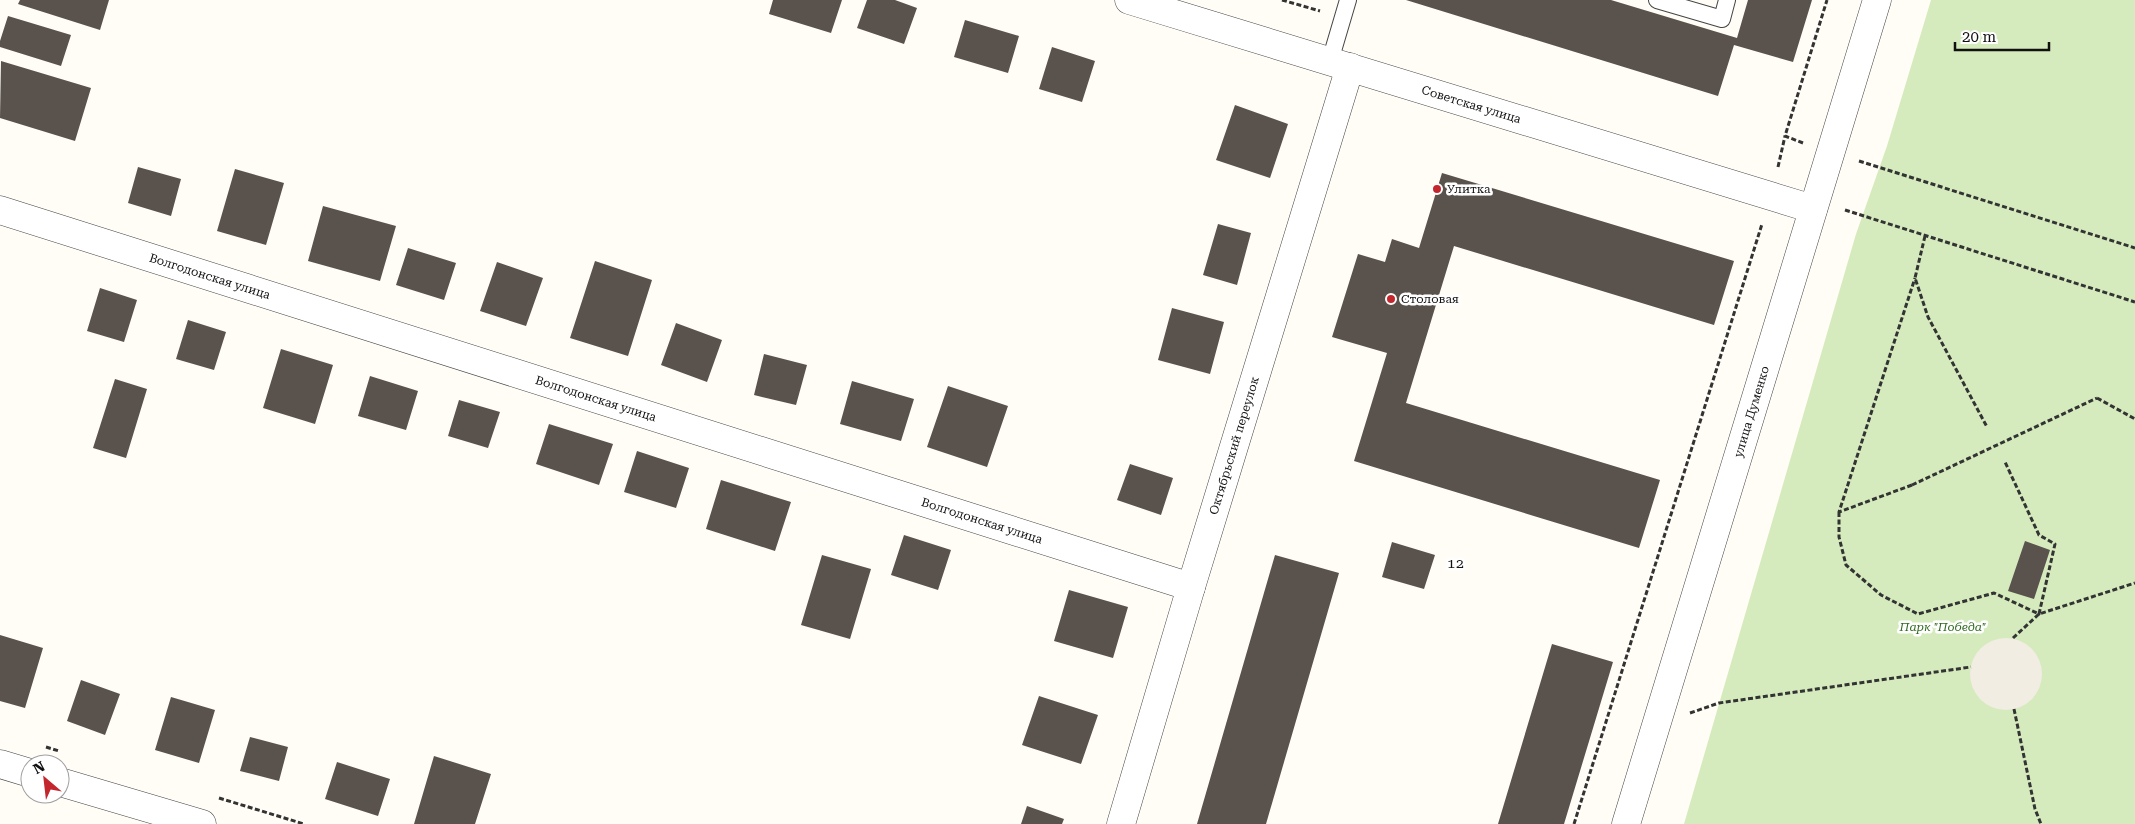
<svg xmlns="http://www.w3.org/2000/svg" width="2135" height="824" font-family="'Roboto Serif',serif">
<style>
.green{fill:#d5ebbd}
.plaza{fill:#f1ede2}
.building{fill:#5a524d}
.lines{fill:none;stroke-linecap:round;stroke-linejoin:round}
.service-casing{stroke:#444;stroke-width:18}
.minor-casing{stroke:#444;stroke-width:29}
.tertiary-casing{stroke:#444;stroke-width:29}
.path{stroke:#333;stroke-width:3;stroke-dasharray:5 2.5;stroke-linecap:butt}
.service{stroke:#fff;stroke-width:16}
.minor{stroke:#fff;stroke-width:28}
.tertiary{stroke:#fff;stroke-width:28}
.path-bridge{stroke:#333;stroke-width:3;stroke-dasharray:5 2.5;stroke-linecap:butt}
.poi-dot{fill:#c4262e;stroke:#fff;stroke-width:2}
.labels{text-anchor:middle;stroke-width:5;stroke-linejoin:round;paint-order:stroke}
.street-label{font-size:12px;fill:#111;stroke:#fff}
.poi-label{font-size:12px;fill:#111;stroke:#fff;text-anchor:start}
.park-label{font-size:12px;font-style:italic;fill:#2f6b1f;stroke:#fff}
.neighbourhood-label{font-size:14px;letter-spacing:1px;fill:#111;stroke:#fff}
</style>
<rect width="100%" height="100%" fill="#fffdf5"/>
<path class="green" d="M1931,0H2135V824H1684L1856,234L1887,146Z"/>
<path class="plaza" d="M1970 674a36 36 0 1 1 72 0a36 36 0 1 1-72 0Z"/>
<path class="building" d="M20,0H109L100,30L18,4Z
M773,0H842L831,33L769,14Z
M867,0H895L917,8L904,44L857,28Z
M1406,0H1611L1737,38L1748,0H1812L1793,62L1734,45L1718,96Z
M8,16L71,35L61,66L0,47V41Z
M965,20L1019,36L1008,73L954,57Z
M1052,47L1095,61L1082,102L1039,89Z
M1,61L91,88L75,141L0,118Z
M1235,105L1288,124L1270,178L1216,160Z
M138,167L181,179L171,216L128,203Z
M235,169L284,183L266,245L217,231Z
M1442,173L1734,261L1714,325L1454,246L1406,403L1660,480L1639,548L1354,461L1387,353L1332,337L1358,254L1385,262L1392,239L1419,248Z
M323,206L396,226L380,281L308,261Z
M1218,224L1251,233L1237,285L1203,275Z
M408,248L456,263L444,300L396,285Z
M595,261L652,280L628,356L570,338Z
M497,262L543,278L526,326L480,311Z
M100,288L137,300L124,342L87,331Z
M1172,308L1224,322L1210,374L1158,360Z
M188,320L226,332L214,370L176,359Z
M676,323L722,340L707,382L661,365Z
M281,349L333,365L315,424L263,408Z
M764,354L807,365L796,405L754,395Z
M370,376L418,391L406,430L358,416Z
M115,379L147,389L126,458L93,448Z
M852,381L914,399L901,441L840,424Z
M948,386L1008,406L987,467L927,447Z
M459,400L500,412L488,448L448,436Z
M549,424L613,444L599,485L536,464Z
M637,451L689,468L676,508L624,492Z
M1130,464L1173,478L1161,515L1117,500Z
M721,480L791,502L775,551L706,529Z
M904,535L951,550L938,590L891,575Z
M2025,541L2050,550L2034,599L2008,591Z
M1392,542L1435,555L1424,589L1382,577Z
M822,555L871,569L850,639L801,625Z
M1275,555L1339,573L1266,824H1197Z
M1069,590L1128,607L1113,658L1054,641Z
M0,635L43,648L25,708L0,701Z
M1552,644L1613,662L1564,824H1498Z
M81,680L120,694L105,735L67,721Z
M1039,696L1098,715L1081,764L1022,745Z
M171,697L215,710L199,763L155,750Z
M250,737L288,747L279,781L240,771Z
M434,756L491,774L475,824H414Z
M337,762L390,779L378,816L325,799Z
M1027,806L1064,819L1062,824H1021Z"/>
<g class="lines">
<defs>
<path id="service" d="M1657,0L1722,19L1727,0
M1330,61L1348,0"/>
<g id="minor">
<path id="s1" d="M1129,0L1813,209"/>
<path id="s2" d="M0,210L1191,587"/>
<path id="s3" d="M1121,824L1191,587L1350,67"/>
<path id="s4" d="M1626,824L1877,0"/>
</g>
<path id="tertiary" d="M0,764L30,773
M60,782L202,824"/>
</defs>
<use href="#service" class="service-casing"/>
<use href="#minor" class="minor-casing"/>
<use href="#tertiary" class="tertiary-casing"/>
<path class="path" d="M1282,0L1320,11
M1803,143L1785,136L1827,0
M1859,161L2135,248
M1778,167L1785,136
M1845,210L2135,302
M1925,236L1915,278L1928,317L1987,427
M2097,398L2135,419
M1912,485L1839,512L1915,278
M1839,512V537L1846,565L1881,595L1918,614L1994,593L2039,614L2055,544L2039,535L2005,462
M2013,638L2039,614L2135,583
M2014,709L2035,809L2041,824
M1690,713L1719,703L1971,667
M46,747L59,751
M219,798L304,824
M1574,824L1762,224"/>
<use href="#service" class="service"/>
<use href="#minor" class="minor"/>
<use href="#tertiary" class="tertiary"/>
<path class="path-bridge" d="M1912,485L2097,398"/>
</g>
<g class="poi-dot">
<circle cx="1437" cy="189" r="5"/>
<circle cx="1391" cy="299" r="5"/>
</g>
<g class="labels">
<g class="street-label">
<text dy="4" stroke="none"><textPath href="#s1" startOffset="358">Советская улица</textPath></text>
<text dy="4" stroke="none"><textPath href="#s2" startOffset="220">Волгодонская улица</textPath></text>
<text dy="4" stroke="none"><textPath href="#s2" startOffset="625">Волгодонская улица</textPath></text>
<text dy="4" stroke="none"><textPath href="#s4" startOffset="431">улица Думенко</textPath></text>
<text dy="4" stroke="none"><textPath href="#s3" startOffset="395">Октябрьский переулок</textPath></text>
<text dy="4" stroke="none"><textPath href="#s2" startOffset="1030">Волгодонская улица</textPath></text>
</g>
<g class="poi-label">
<text x="1447" y="193">Улитка</text>
<text x="1401" y="303">Столовая</text>
</g>
<g class="park-label">
<text x="1943" y="631">Парк "Победа"</text>
</g>
<g class="neighbourhood-label">
<text x="1456" y="568">12</text>
</g>
</g>
<g transform="translate(45 779) rotate(332)"><circle r="24" fill="#ffffff" stroke="#a0a0a0"/>
<path d="M0-4L9 19L0 12L-9 19Z" fill="#c4262e"/>
<text y="-8" font-size="14" font-weight="bold" text-anchor="middle" fill="#111111">N</text>
</g>
<path d="M1955 42v8h94v-8" fill="none" stroke="#111111" stroke-width="2.5"/>
<text x="1962" y="42" font-size="15" fill="#111111" stroke="#ffffff" stroke-width="4" paint-order="stroke">20 m</text>
</svg>
